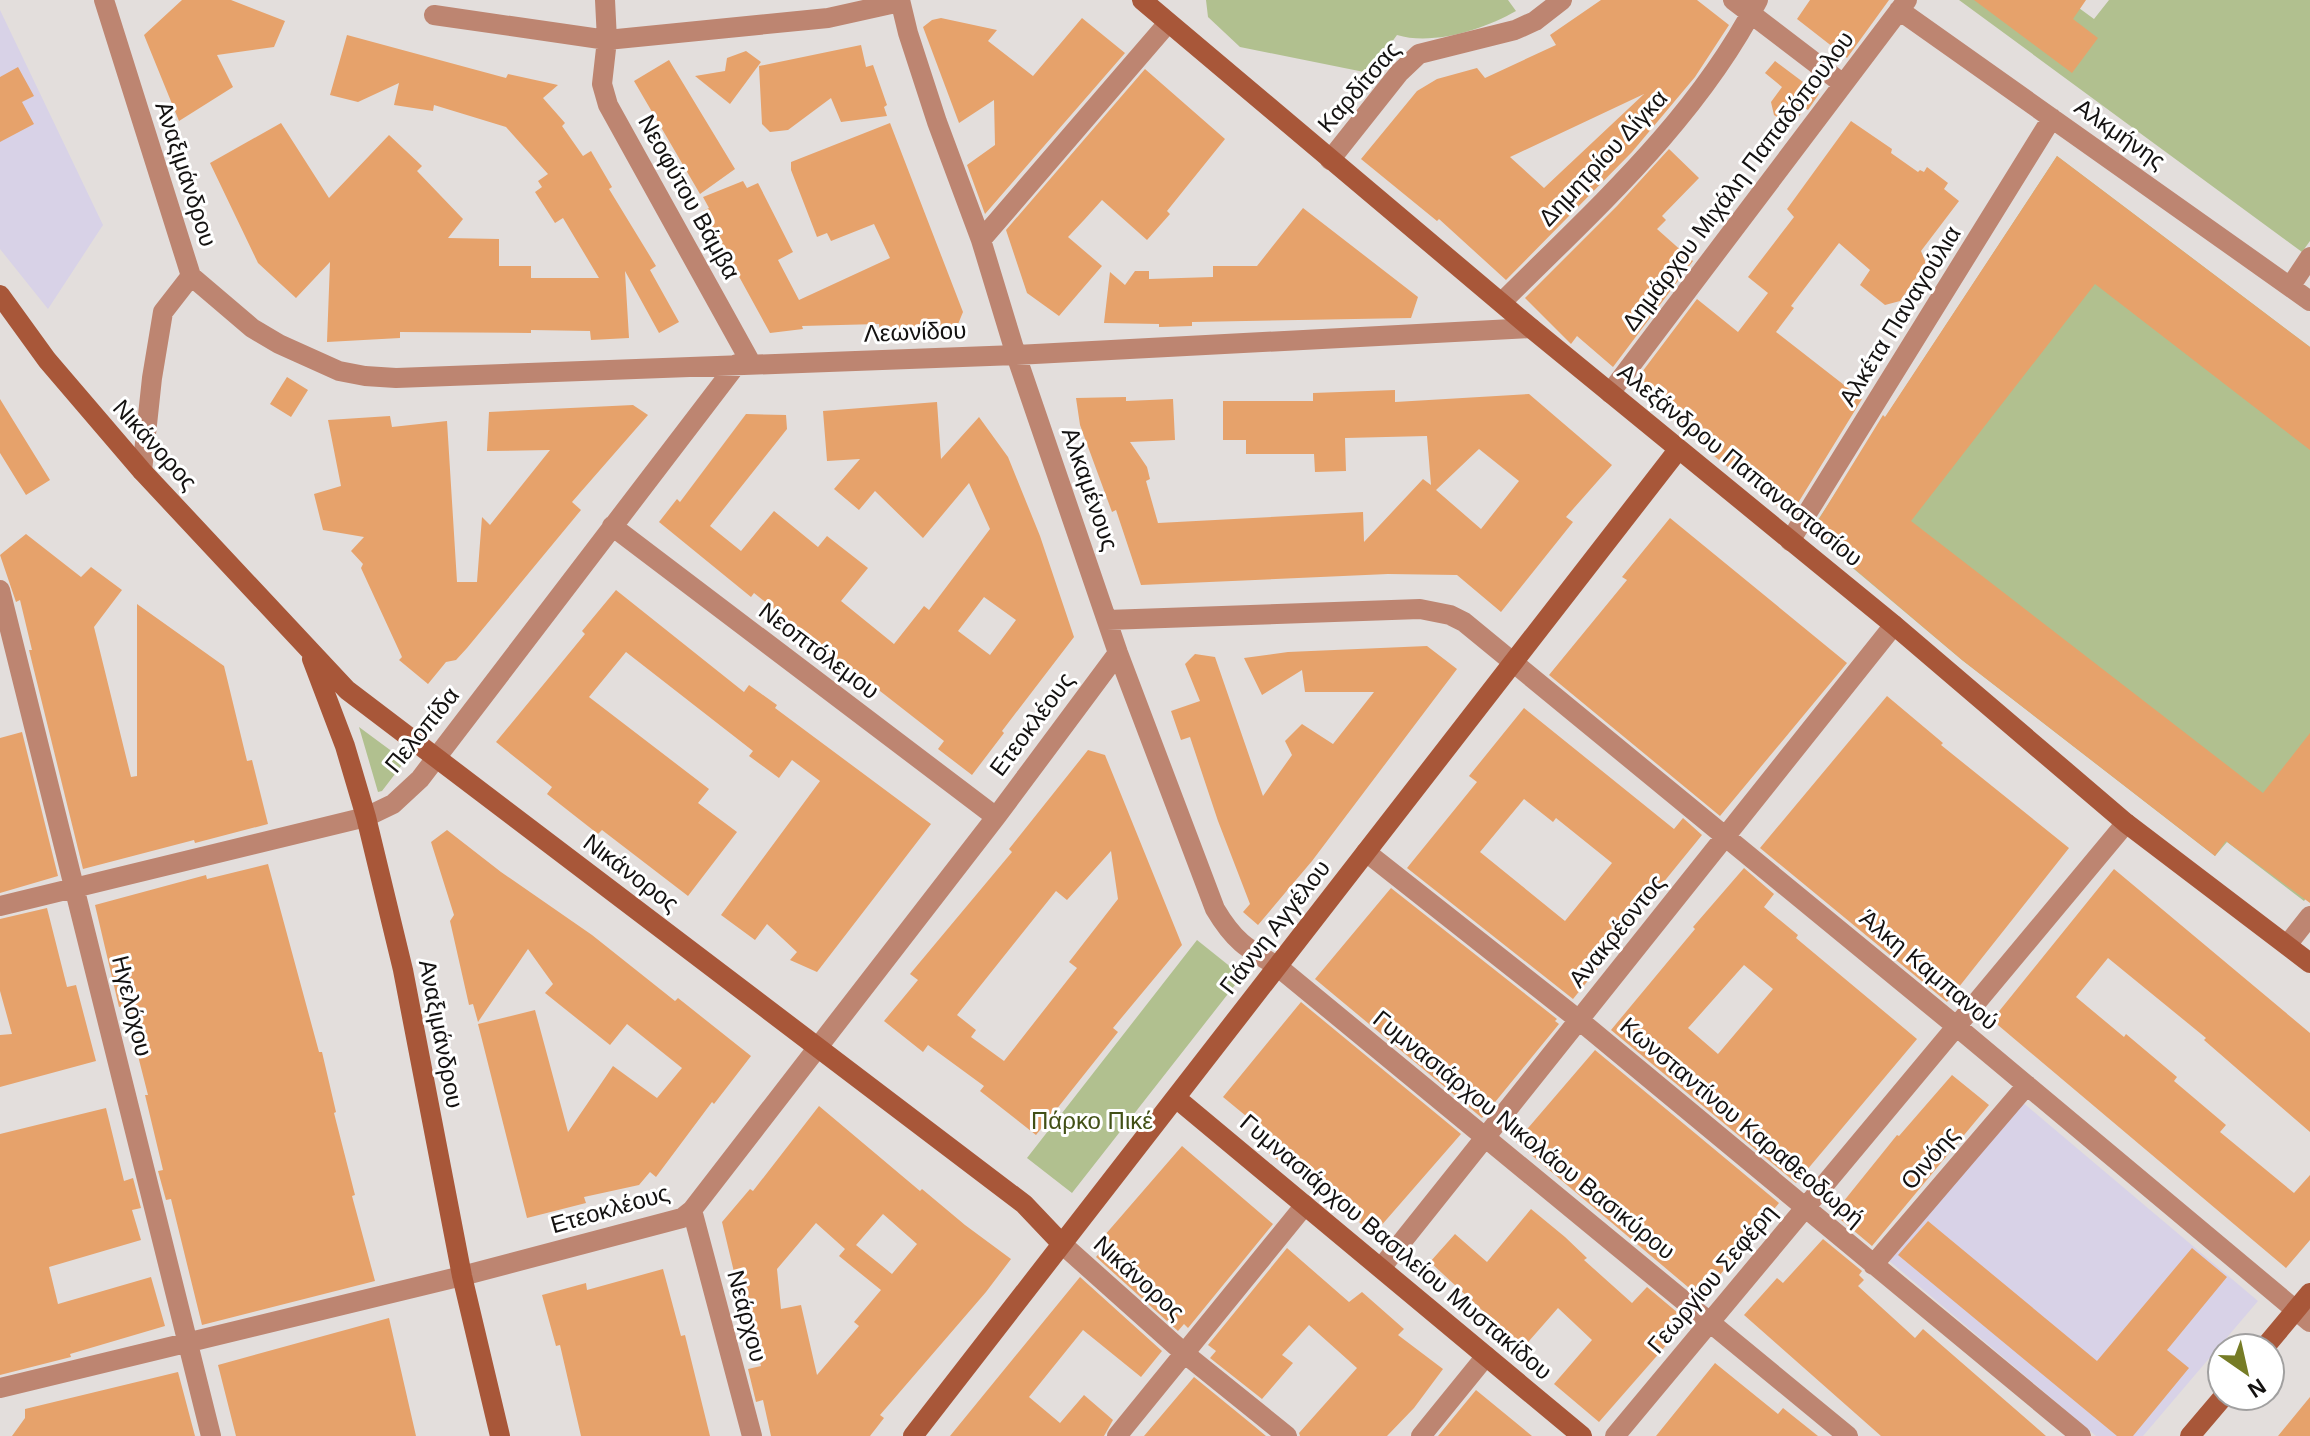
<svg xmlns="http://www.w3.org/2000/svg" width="2310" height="1436" font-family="Arial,sans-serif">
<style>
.education{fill:#d8d2e7}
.green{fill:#b1c08f}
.building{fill:#e6a26b;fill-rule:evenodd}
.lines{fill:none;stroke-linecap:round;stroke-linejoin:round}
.street{stroke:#bd8571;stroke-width:20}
.secondary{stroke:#a85739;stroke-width:20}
.labels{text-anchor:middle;stroke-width:6;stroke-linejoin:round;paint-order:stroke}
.street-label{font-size:24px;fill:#141211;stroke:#fff}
.park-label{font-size:24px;fill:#425016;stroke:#fff}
</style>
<rect width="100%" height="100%" fill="#e3dedc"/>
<path class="education" d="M0,10L103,225L48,309L0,249Z
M2021,1101L2258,1301L2143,1436H2096L1887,1259Z"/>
<path class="green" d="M1206,0H1508L1516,11C1485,29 1433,46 1397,35L1369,73L1240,47L1208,17Z
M1959,0H2068L2094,19L2109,0H2310V241L2302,252Z
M2057,156L2310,347V893L2304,901L2227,842L2215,856L1962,660L1810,532Z
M359,727L405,761L382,791L378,792Z
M1197,940L1242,976L1072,1193L1027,1158Z"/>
<path class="building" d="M182,0H231L285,21L274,47L217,55L233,87L179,121L144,35Z
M1601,0H1697L1729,25L1695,77L1632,152L1506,280L1439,219L1437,221L1361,159L1417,91L1437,79L1477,68L1485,78L1556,45L1550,35ZM1644,94L1544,188L1510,157Z
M1810,0H1889L1847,58L1797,19Z
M1974,0H2086L2073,19L2098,38L2072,73Z
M941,18L997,30L988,41L1033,76L1082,18L1125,53L985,214L967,165L995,145L994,100L959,123L923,27L932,20Z
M347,35L506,78L508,74L558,85L543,98L565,123L562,126L583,156L591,151L612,187L609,189L656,266L650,270L679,322L659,333L625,271L629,338L591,340L590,331L531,330V333L400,332V338L327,342L330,262L296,298L258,263L210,163L281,123L329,198L389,135L422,166L417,171L463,219L448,238L499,239V266H531V278H599L563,218L555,223L535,192L542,187L538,181L548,174L506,127L434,105L433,111L394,105L399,83L358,102L330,95Z
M861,45L866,67L873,65L887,105L884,107L887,116L841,122L831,98L788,130L770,132L762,124L759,66Z
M746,51L761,62L730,104L695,76L725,71L727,58Z
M669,60L735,169L700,194L634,81Z
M1775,61L1819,94L1808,110L1805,108L1791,127L1774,115L1771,102L1782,87L1765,73Z
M18,67L34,96L22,102L34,124L0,142V77Z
M1145,69L1225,139L1167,211L1170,214L1147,240L1102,200L1084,220L1068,237L1102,266L1059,316L1027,293L1006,230Z
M1851,121L1892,149L1891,153L1918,172L1920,170L1924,172L1927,167L1948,183L1944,189L1959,201L1921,251L1926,263L1900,301L1885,305L1860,285L1870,270L1839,243L1791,306L1794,308L1776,332L1862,399L1790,516L1704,448L1706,446L1634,389L1635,387L1633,384L1697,299L1738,332L1768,293L1748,277L1794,217L1787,209Z
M890,123L963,312L956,329L880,331L879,324L802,326L803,329L770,333L703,211L709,208L703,197L743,181L747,188L758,183L793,252L778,260L799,300L890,258L874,224L831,241L827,233L817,237L791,170V162Z
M1669,149L1699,178L1662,216L1666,220L1657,229L1693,261L1613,367L1577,336L1571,344L1525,298L1617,206Z
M2057,156L2310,347V450L2095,284L1911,521L2263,793L2310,733V903L2226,841L2215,856L1962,660L1811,532L1883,415L1885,417Z
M1303,208L1418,297L1411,318L1192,322V326L1159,327V324L1104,323L1110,272L1125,285L1135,271H1149V279L1213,277V266H1257Z
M287,377L308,390L291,417L270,404Z
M1395,390V402L1529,394L1612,465L1566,517L1573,522L1501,612L1457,575L1388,574L1141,585L1116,510L1112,512L1080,425L1076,398L1126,397V401L1173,399L1175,440L1130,442L1147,467L1150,479L1146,481L1158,523L1363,512L1364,542L1423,479L1431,485L1427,436L1345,438L1346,471L1315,472L1314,454H1246V440H1223V401H1313V393ZM1479,449L1519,481L1481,529L1436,490Z
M0,399L50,480L26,495L0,453Z
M937,402L941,459L979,417L1008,457L1040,536L1074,637L1002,731L1004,733L972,775L938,749L944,741L848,666L844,671L823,653L826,650L754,593L751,597L659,522L677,499L680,502L746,414L786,415L787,429L710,526L741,551L774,511L818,547L827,536L868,568L841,601L894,644L924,606L929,610L990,529L969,483L923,538L875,491L859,510L834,489L860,459L827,461L823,411ZM984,597L1016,620L990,655L958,631Z
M633,405L648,415L572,502L581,510L467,648L456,660L446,662L428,684L399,660L402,657L361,568L363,564L351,551L364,537L323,530L314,494L341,486L328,420L390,416L392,427L447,421L457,582H477L482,517L490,525L550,450L487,451L489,412Z
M1670,518L1847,663L1720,816L1549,675L1627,580L1622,577Z
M26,534L81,577L91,567L122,590L94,627L131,777L137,776V604L224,666L247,761L252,760L268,824L195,843L194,840L83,869L29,650H32L20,600L16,602L0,555Z
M616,590L744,692L749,685L777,705L775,708L931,824L817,972L790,960L797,952L767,924L755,940L721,915L820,781L792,760L779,778L749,756L753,751L626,652L589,697L709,789L698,803L737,832L688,896L602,830L598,834L547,794L552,787L496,742L585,634L582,631Z
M1427,646L1457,669L1312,861L1258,925L1243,912L1250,904L1218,821L1190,737L1181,740L1171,711L1200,701L1185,664L1195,654L1215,657L1263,796L1292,755L1285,741L1302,724L1333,744L1374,692H1305L1302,670L1262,695L1244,658L1288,652Z
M1887,696L1943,743L1941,745L2069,848L1947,1002L1760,848Z
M1524,708L1674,829L1683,818L1702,835L1605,954L1608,956L1573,999L1407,868L1477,782L1469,776ZM1524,799L1553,822L1556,818L1612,863L1565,921L1480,852Z
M22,732L58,876L0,893V738Z
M1088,750L1105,755L1182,945L1113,1028L1118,1032L1036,1135L980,1091L984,1086L928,1045L923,1052L884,1021L918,980L910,974L1012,852L1009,849ZM1111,851L1118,899L1069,962L1077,968L1004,1061L971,1037L976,1030L957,1015L1056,891L1067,900Z
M447,830L501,872L592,935L675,1001L678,998L751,1056L714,1104L712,1102L656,1177L650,1172L639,1185L584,1197L586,1203L527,1218L478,1024L535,1010L568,1132L613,1066L657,1098L682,1068L627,1024L610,1045L545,993L553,984L528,949L478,1022L473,1004L469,1005L450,921L454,915L431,842Z
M268,864L319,1052H322L336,1112L334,1113L355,1195L352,1196L375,1281L202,1325L171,1199L166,1200L158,1171L163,1170L145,1095H148L125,1005L119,1007L95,905L206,875L207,879Z
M1744,868L1774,894L1764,907L1798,935L1796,938L1917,1039L1796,1183L1611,1030L1695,929L1693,927ZM1744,965L1773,989L1718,1054L1688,1028Z
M2114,869L2310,1033V1132L2204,1040L2206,1038L2108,958L2076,997L2124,1037L2126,1034L2177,1077L2174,1081L2226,1125L2220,1132L2294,1193L2310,1175V1240L2286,1268L1992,1020Z
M1391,888L1557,1019L1555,1021L1559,1024L1482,1118L1315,979Z
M47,908L67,987L76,985L96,1061L0,1087V1035L12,1034L0,991V919Z
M1301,1002L1461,1134L1373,1235L1359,1222L1361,1220L1290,1160L1285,1166L1260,1146L1264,1142L1258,1137L1263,1130L1223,1097Z
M1595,1050L1779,1203L1701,1298L1516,1142Z
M1952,1075L1989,1105L1872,1246L1841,1220L1843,1219L1835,1212L1897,1135L1899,1136Z
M819,1106L920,1191L922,1189L965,1225L1011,1259L986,1292L880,1415L884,1418L870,1436H771L763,1400L756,1402L748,1369L761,1366L745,1296L740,1297L722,1222L750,1189L753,1191ZM883,1214L917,1244L892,1274L856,1245ZM816,1223L845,1249L839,1256L881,1290L854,1322L859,1326L817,1375L801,1305L781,1309L777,1269Z
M106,1108L124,1181L133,1178L141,1208L132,1210L141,1240L49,1267L58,1304L151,1277L165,1326L70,1354L71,1357L0,1375V1134Z
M1182,1146L1273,1224L1188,1328L1184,1324L1178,1331L1096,1257L1104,1248L1098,1243Z
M1531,1209L1565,1237L1587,1258L1584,1260L1632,1303L1647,1287L1684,1318L1680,1323L1683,1326L1599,1422L1554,1384L1592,1340L1558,1308L1523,1348L1430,1262L1455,1234L1487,1262Z
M1928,1221L2097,1361L2192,1248L2227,1277L2167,1350L2189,1368L2133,1436H2117L1898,1255Z
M1823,1239L1862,1271L1859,1275L1864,1280L1858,1286L1915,1338L1923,1329L2046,1436H1881L1744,1315L1777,1278L1783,1283Z
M1287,1248L1349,1302L1362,1292L1404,1329L1398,1335L1443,1369L1414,1408L1387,1436H1300L1299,1433L1357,1368L1309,1325L1282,1355L1293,1363L1262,1399L1210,1358L1216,1351L1208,1345Z
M663,1269L681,1336L685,1335L710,1436H581L560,1345L556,1346L542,1295L586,1283L587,1290Z
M1080,1277L1162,1351L1141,1377L1083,1330L1029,1397L1060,1423L1084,1395L1113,1420L1104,1436H950Z
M389,1318L416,1436H236L218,1365Z
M1715,1363L1778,1414L1783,1408L1818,1436H1656Z
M178,1372L195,1436H12L25,1418V1409Z
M1194,1377L1254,1426L1266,1436H1144Z
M1476,1390L1532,1436H1438Z
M2310,1397V1436H2278Z"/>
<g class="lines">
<path class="street" d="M104,0L191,276L252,328L279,344L339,371L365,376L396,378L1016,355L1531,328
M900,0L908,33L937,122L981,240L1016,355L1118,653L1215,909C1234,941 1246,948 1277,966L1848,1436
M1733,0L1843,84
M1899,10L2310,301
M434,15L607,40L605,0
M1330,160L1399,73L1419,54L1515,30L1535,21L1562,0
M981,240L1168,23
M2290,287L2310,257
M1502,302C1595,209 1697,119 1758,0
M751,363L608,105L602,84L607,40L828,18L900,2
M1610,393L1907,0
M142,471L152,378L163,312L191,276
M612,526L996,817
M1790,541L2052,118
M0,590L211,1436
M1107,620L1420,609L1450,615L1464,622L1956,1026L2310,1322
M1366,852L1579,1020L2081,1436
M0,906L366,817L393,804L420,779L737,364
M2287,945L2310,916
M692,1210L752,1436
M1062,1244L1184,1353L1287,1436
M1873,1265L2027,1085
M1381,1268L1894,625
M0,1388L462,1276L682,1218L692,1210L996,817L1118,653
M1117,1436L1305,1205
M1421,1436L1486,1356
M1615,1436L2126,823"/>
<path class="secondary" d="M1142,0L1531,328L1894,625L2126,823L2310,963
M0,295L47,360L142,471L347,690L1024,1204L1062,1244
M312,659L345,746L366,817L403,970L462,1276L500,1436
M1176,1098L1582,1436
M2264,1348L2310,1293
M913,1436L1678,450
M2190,1436L2224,1396"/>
</g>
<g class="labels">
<g class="street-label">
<text transform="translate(1359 87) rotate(-49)" y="8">Καρδίτσας</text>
<text transform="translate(2120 134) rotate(35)" y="8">Αλκμήνης</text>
<text transform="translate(1603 158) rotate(-47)" y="8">Δημητρίου Δίγκα</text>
<text transform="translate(186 174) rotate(72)" y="8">Αναξιμάνδρου</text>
<text transform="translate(1738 181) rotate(-53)" y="8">Δημάρχου Μιχάλη Παπαδόπουλου</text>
<text transform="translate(689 197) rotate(61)" y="8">Νεοφύτου Βάμβα</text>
<text transform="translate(1900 316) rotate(-58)" y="8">Αλκέτα Παναγούλια</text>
<text transform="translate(915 332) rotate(-2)" y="8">Λεωνίδου</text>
<text transform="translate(155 445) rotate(48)" y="8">Νικάνορος</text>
<text transform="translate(1740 465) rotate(39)" y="8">Αλεξάνδρου Παπαναστασίου</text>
<text transform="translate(1090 489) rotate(71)" y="8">Αλκαμένους</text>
<text transform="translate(819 651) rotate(37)" y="8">Νεοπτόλεμου</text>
<text transform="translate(1032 724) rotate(-53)" y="8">Ετεοκλέους</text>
<text transform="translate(422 730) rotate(-51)" y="8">Πελοπίδα</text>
<text transform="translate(631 873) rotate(37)" y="8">Νικάνορος</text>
<text transform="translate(1275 927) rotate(-52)" y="8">Γιάννη Αγγέλου</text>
<text transform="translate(1617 931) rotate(-51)" y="8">Ανακρέοντος</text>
<text transform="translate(1929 970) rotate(40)" y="8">Άλκη Καμπανού</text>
<text transform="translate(132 1006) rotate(76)" y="8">Ηγελόχου</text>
<text transform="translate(441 1034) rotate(79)" y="8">Αναξιμάνδρου</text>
<text transform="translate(1742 1122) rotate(40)" y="8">Κωνσταντίνου Καραθεοδωρή</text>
<text transform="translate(1524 1135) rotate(39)" y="8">Γυμνασιάρχου Νικολάου Βασικύρου</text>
<text transform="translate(1930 1158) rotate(-49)" y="8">Οινόης</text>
<text transform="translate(610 1209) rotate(-16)" y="8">Ετεοκλέους</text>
<text transform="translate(1396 1247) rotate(40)" y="8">Γυμνασιάρχου Βασιλείου Μυστακίδου</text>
<text transform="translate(1139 1278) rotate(42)" y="8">Νικάνορος</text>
<text transform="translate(1712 1279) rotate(-50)" y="8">Γεωργίου Σεφέρη</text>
<text transform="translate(747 1316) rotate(75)" y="8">Νεάρχου</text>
</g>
<g class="park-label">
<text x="1092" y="1129">Πάρκο Πικέ</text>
</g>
</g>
<g transform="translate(2246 1372) rotate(146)"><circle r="38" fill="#ffffff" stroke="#a1a0a0" stroke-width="2"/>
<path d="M0-6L14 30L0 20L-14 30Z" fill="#767c26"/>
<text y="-12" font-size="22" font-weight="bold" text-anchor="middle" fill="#141211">N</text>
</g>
</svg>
